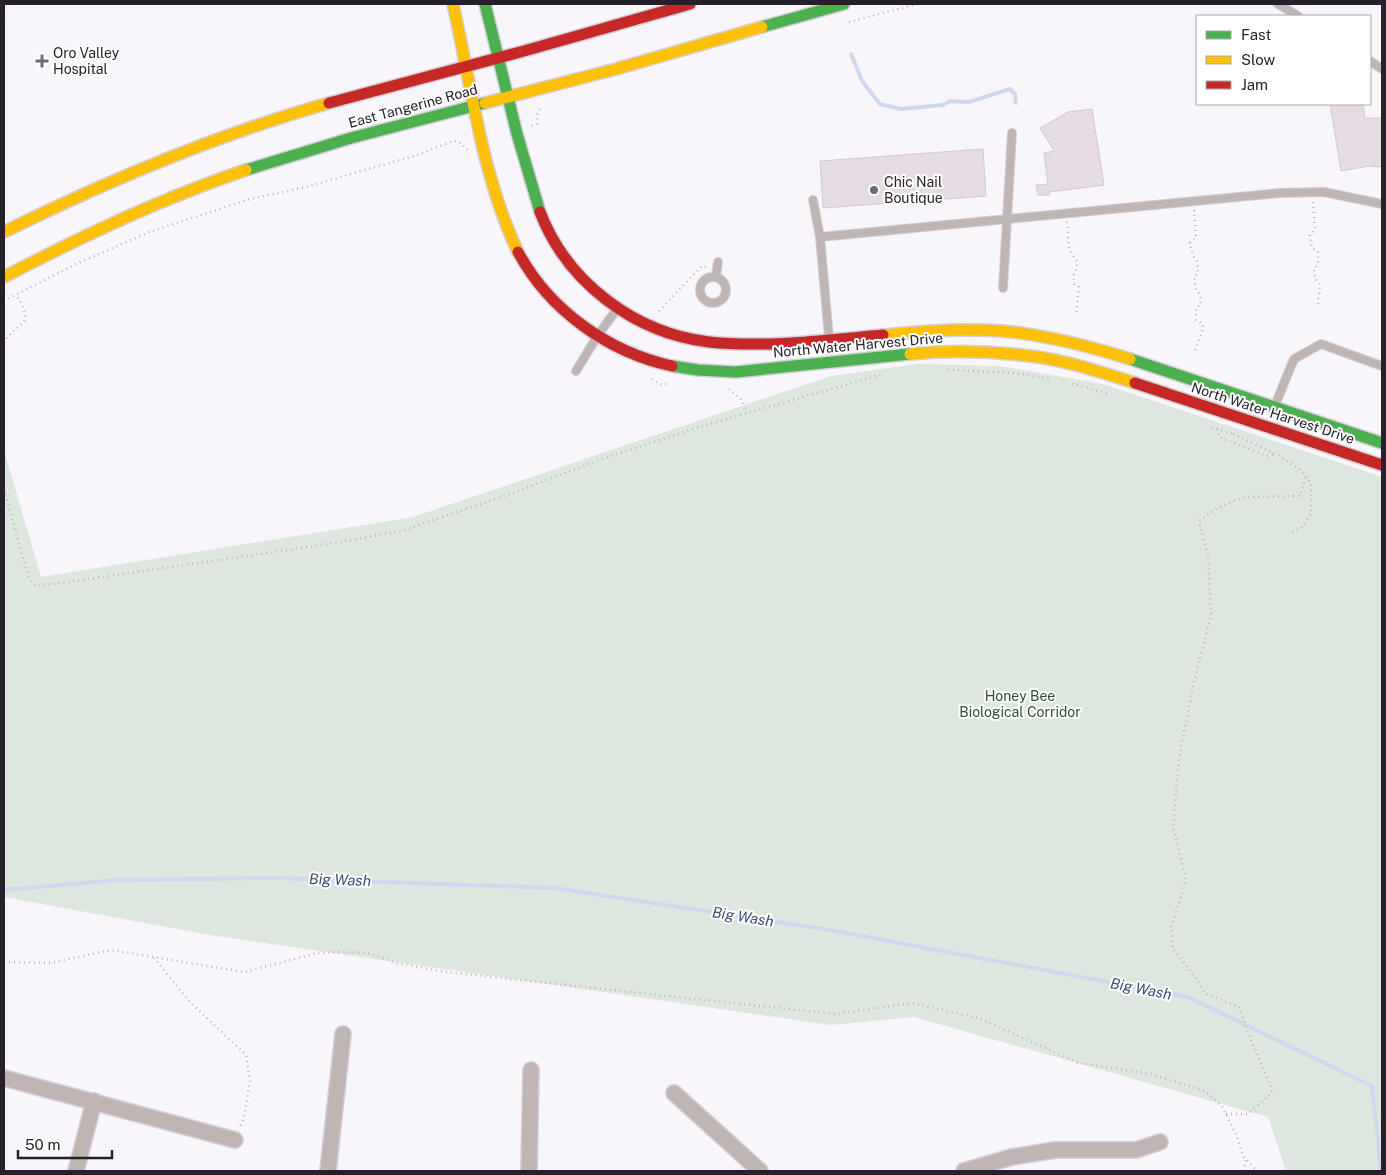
<svg xmlns="http://www.w3.org/2000/svg" width="1386" height="1175" font-family="'Public Sans',sans-serif">
<style>
.green{fill:#dde7df}
.lines{fill:none;stroke-linecap:round;stroke-linejoin:round}
.stream{stroke:#ced9ed;stroke-width:4}
.building{fill:#e4dce2;stroke:#d1cad0}
.lane-casing{stroke:#d2cfd5;stroke-width:10}
.street-casing{stroke:#d2cfd5;stroke-width:18}
.fast-casing{stroke:#d2cfd5;stroke-width:14}
.slow-casing{stroke:#d2cfd5;stroke-width:14}
.jam-casing{stroke:#d2cfd5;stroke-width:14}
.path{stroke:#bcb6b6;stroke-width:2.5;stroke-dasharray:1 4;stroke-linecap:butt}
.lane{stroke:#bfb5b4;stroke-width:8}
.street{stroke:#bfb5b4;stroke-width:15}
.fast{stroke:#4caf50;stroke-width:11}
.slow{stroke:#ffc107;stroke-width:11}
.jam{stroke:#c62828;stroke-width:11}
.poi-dot{fill:#6f6b73;stroke:#fff;stroke-width:2}
.labels{text-anchor:middle;stroke-width:4;stroke-linejoin:round;paint-order:stroke}
.poi-label{font-size:14px;fill:#25202a;stroke:#fff;text-anchor:start}
.street-label{font-size:14px;fill:#25202a;stroke:#fff}
.park-label{font-size:14px;fill:#2b502e;stroke:#fff}
.water-label{font-size:15px;font-style:italic;fill:#364e74;stroke:#fff}
</style>
<rect width="100%" height="100%" fill="#f8f5fb"/>
<path class="green" d="M917,364L1000,366L1103,384L1382,477V1171H1286L1268,1117L914,1017L830,1025L210,935L4,897V450L41,577L413,517L831,376Z"/>
<g class="lines">
<path class="stream" d="M851,54L862,81L880,104L901,109L943,105L950,101L969,102L1010,89L1015,94L1016,103
M4,890L117,880L275,878L555,888L830,930L1188,997L1372,1086L1381,1171"/>
</g>
<path class="building" d="M1330,104H1363L1365,118H1382V167L1369,166L1341,171Z
M1092,109L1104,185L1049,192L1050,195H1038L1036,185L1048,184L1044,153L1054,151L1040,128L1068,112Z
M983,149L986,196L823,208L820,161Z"/>
<g class="lines">
<defs>
<path id="lane" d="M1278,4L1298,16
M1370,61L1382,69
M813,200L820,237L829,338
M820,237L1279,193L1324,192L1382,204
M716,276L718,262
M700 290a13 13 0 1 1 26 0a13 13 0 1 1-26 0Z
M1003,288L1012,133
M576,371L598,335L617,309
M1275,405L1294,359L1321,344L1382,366"/>
<path id="street" d="M4,1078L235,1140
M674,1093L760,1171
M76,1171L94,1101
M328,1171L343,1034
M529,1171L531,1070
M964,1171L1012,1157L1055,1150H1136L1160,1142"/>
<path id="fast" d="M485,4L517,134L540,212
M762,27L844,4
M246,170L351,138L485,103
M1130,359L1382,443
M672,366L698,370L736,372L910,354"/>
<path id="slow" d="M453,4C471,84 482,177 518,252
M485,103L616,69L762,27
M4,232C109,180 216,135 329,103
M4,277C82,236 162,198 246,170
M883,335C922,331 963,328 1002,331C1046,335 1089,346 1130,359
M910,354C950,350 990,351 1030,356C1065,360 1101,372 1135,383"/>
<path id="jam" d="M329,103L524,51L690,4
M540,212C567,282 634,333 709,342C766,348 826,340 883,335
M518,252C549,310 608,352 672,366
M1135,383L1382,465"/>
</defs>
<use href="#lane" class="lane-casing"/>
<use href="#street" class="street-casing"/>
<use href="#fast" class="fast-casing"/>
<use href="#slow" class="slow-casing"/>
<use href="#jam" class="jam-casing"/>
<path class="path" d="M4,22L6,26
M849,22L917,4
M532,126L537,124V115L540,108
M1313,202L1315,230L1310,235L1312,248L1318,252V264L1314,269L1315,279L1320,284L1318,304
M1194,210L1196,238L1190,243L1193,256L1197,261L1198,273L1194,277L1196,290L1200,294L1201,304L1196,308V320L1203,324L1202,333L1195,351
M1067,222C1068,230 1068,239 1069,247C1072,259 1083,258 1073,276L1074,284L1079,287L1076,314
M4,301L76,264L149,232L250,199L302,188L417,155L453,141L459,142L468,150
M659,311L702,266L709,268
M4,343C16,319 38,331 16,294
M948,370L1013,373L1052,379
M652,379L662,385L669,383
M1072,384L1110,394
M729,389L742,400L746,413
M1212,427L1233,434
M1217,429L1219,437L1267,456L1275,454
M1233,434L1278,455L1302,471L1306,476L1311,485V514L1302,527L1291,534
M4,490L29,579L36,586L61,583L328,544L402,531L507,495L605,458L702,426L880,375
M154,958L190,1002L246,1055L250,1081L244,1118L239,1129
M4,962L50,963L111,950L244,972L317,953L345,952L368,953L396,963L446,972L835,1014L912,1003L978,1018L1079,1063L1151,1074L1205,1091L1222,1106L1237,1137L1243,1156L1257,1171
M1226,1114H1248L1272,1093L1271,1087L1245,1025L1239,1007L1206,994L1192,973L1173,949L1171,928L1186,880L1173,827L1179,758L1193,686L1211,615L1208,556L1199,521L1217,508L1245,497L1300,496L1306,476
M1243,1171L1246,1159"/>
<use href="#lane" class="lane"/>
<use href="#street" class="street"/>
<use href="#fast" class="fast"/>
<use href="#slow" class="slow"/>
<use href="#jam" class="jam"/>
</g>
<g class="poi-dot">
<path d="M39.5 53.5h5v5h5v5h-5v5h-5v-5h-5v-5h5z"/>
<circle cx="874" cy="190" r="5"/>
</g>
<g class="labels">
<g class="poi-label">
<text x="53" y="58">Oro Valley<tspan x="53" dy="16">Hospital</tspan></text>
<text x="884" y="187">Chic Nail<tspan x="884" dy="16">Boutique</tspan></text>
</g>
<g class="street-label">
<text transform="translate(413 106) rotate(-15)" y="5">East Tangerine Road</text>
<text transform="translate(858 345) rotate(-5)" y="5">North Water Harvest Drive</text>
<text transform="translate(1273 413) rotate(18)" y="5">North Water Harvest Drive</text>
</g>
<g class="park-label">
<text x="1020" y="701">Honey Bee<tspan x="1020" dy="16">Biological Corridor</tspan></text>
</g>
<g class="water-label">
<text transform="translate(340 880) rotate(2)" y="5">Big Wash</text>
<text transform="translate(743 917) rotate(9)" y="5">Big Wash</text>
<text transform="translate(1141 989) rotate(11)" y="5">Big Wash</text>
</g>
</g>
<rect width="1386" height="1175" fill="none" stroke="#25202a" stroke-width="10"/>
<rect x="1196" y="15" width="175" height="90" fill="#ffffff" stroke="#a8a6aa"/>
<rect x="1206" y="31" width="25" height="8" fill="#4caf50" stroke="#a8a6aa"/>
<text x="1241" y="40" font-size="15" fill="#25202a">Fast</text>
<rect x="1206" y="56" width="25" height="8" fill="#ffc107" stroke="#a8a6aa"/>
<text x="1241" y="65" font-size="15" fill="#25202a">Slow</text>
<rect x="1206" y="81" width="25" height="8" fill="#c62828" stroke="#a8a6aa"/>
<text x="1241" y="90" font-size="15" fill="#25202a">Jam</text>
<path d="M18 1150v8h94v-8" fill="none" stroke="#25202a" stroke-width="2.5"/>
<text x="25" y="1150" font-size="15" fill="#25202a" stroke="#ffffff" stroke-width="4" paint-order="stroke">50 m</text>
</svg>
